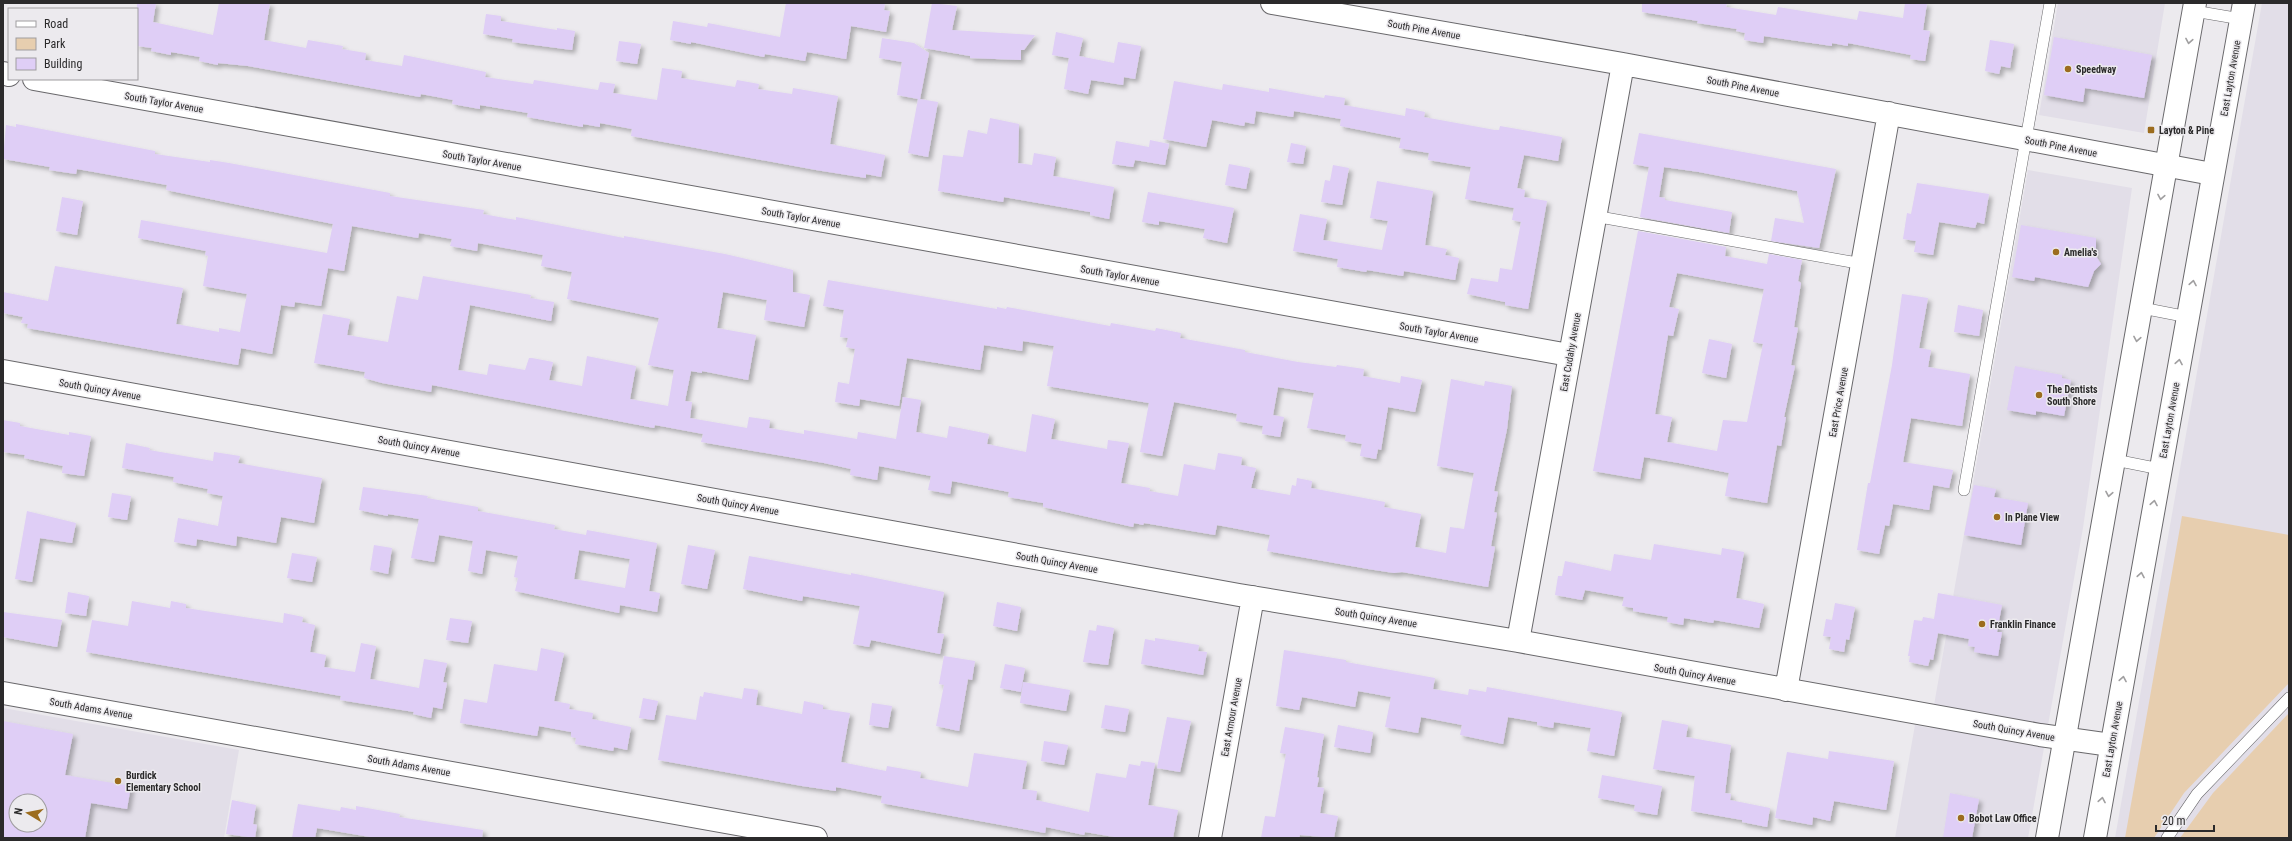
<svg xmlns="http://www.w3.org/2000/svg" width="2292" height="841" font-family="'Roboto Condensed',sans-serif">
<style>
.built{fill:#e2dee8;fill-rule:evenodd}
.green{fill:#e7ceaf}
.building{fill:#dfcef6;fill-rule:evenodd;filter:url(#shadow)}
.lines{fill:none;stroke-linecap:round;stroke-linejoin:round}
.lane-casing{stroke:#69686b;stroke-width:12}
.street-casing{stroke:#69686b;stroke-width:24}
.secondary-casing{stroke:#69686b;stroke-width:24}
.lane{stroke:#fff;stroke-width:11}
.street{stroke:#fff;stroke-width:22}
.secondary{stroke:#fff;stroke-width:22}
.oneway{stroke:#a09fa0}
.poi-dot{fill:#9c6c1e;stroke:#eceaee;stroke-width:1.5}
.labels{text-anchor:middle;stroke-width:3;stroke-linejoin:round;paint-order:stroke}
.street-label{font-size:10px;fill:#2b2a2b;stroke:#eceaee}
.poi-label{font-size:10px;font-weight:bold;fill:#2b2a2b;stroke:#eceaee;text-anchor:start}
</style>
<defs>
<filter id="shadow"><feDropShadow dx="3.5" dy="3.5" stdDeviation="2" flood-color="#0004"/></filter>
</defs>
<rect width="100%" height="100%" fill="#eceaee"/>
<path class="built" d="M2058,3H2165L2144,133L2039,115Z
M2262,3H2289V838H2115Z
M2028,170L2132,188L2083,528L2028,838H1895L1915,725L1930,728Z
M3,708L239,750L224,838H3ZM16,801H40V825H16Z"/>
<path class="green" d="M2182,516L2289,535V683L2184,793L2154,838H2125Z
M2289,713V838H2180L2213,793Z"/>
<path class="building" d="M137,3H156L153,22L213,35L219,3H270L264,40L306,48L308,40L343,46L342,49L366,53L365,60L402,66L404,55L486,72L485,77L533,84L534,80L598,90L600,82L615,84L613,93L657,100L662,68L682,71L681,78L735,87L737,80L759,84L758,89L792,94L793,88L838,96L830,144L885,155L881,177L866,174V178L816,170L631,136L632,129L600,123V127L583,124V127L527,117L528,113L480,105V109L452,104L453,100L421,94L420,97L248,66L218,63V65L199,61L200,57L171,52V55L151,51L152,48L137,46Z
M786,3H885L884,10L890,11L886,32L851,26L846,59L807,52L805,61L765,54L764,57L691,42V44L670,40L673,21L707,27L708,23L780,37Z
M932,3L957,6L952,30L1035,35L1024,50H1021V60L970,58V56L924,48Z
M1642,3H1727L1726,7L1776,15L1778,7L1857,20L1859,11L1903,18L1905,3H1927L1923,30L1930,31L1925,61L1910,59L1911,55L1848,43V46L1832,43V46L1764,36L1763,43L1744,40L1745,33L1736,31L1737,29L1697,23L1698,21L1642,12Z
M486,14L501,16V21L557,30V28L575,31L572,50L512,42L513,39L483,34Z
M1056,32L1083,38L1079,56L1114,63L1118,42L1141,46L1135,79L1124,77L1123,85L1091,80L1088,94L1064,89L1069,58L1052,55Z
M2054,37L2152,55L2144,98L2085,88L2083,102L2044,95Z
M882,38L914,43L929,53L920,99L938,102L928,157L908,153L918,99L897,95L902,62L879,58Z
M1990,40L2014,44L2010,68L2001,66L1999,74L1985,71Z
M619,41L641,44L637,64L616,61Z
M1174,81L1222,90L1223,84L1269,92V88L1324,98L1325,95L1345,98L1344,105L1405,116L1406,108L1425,112L1424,117L1429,118L1495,130H1499L1500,126L1562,137L1558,161L1524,155L1517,188L1525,190L1524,197L1547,201L1528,309L1505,305V302L1467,294L1471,278L1498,282L1500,268L1512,270L1521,222L1512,220L1514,208L1465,199L1471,167L1428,160L1429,153L1399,148L1401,138L1340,126L1341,119L1294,111L1293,117L1256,111L1254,124L1245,122L1244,126L1212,120L1206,147L1163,139Z
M990,118L1019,124L1018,163L1032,165L1034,153L1056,157L1053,176L1114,187L1109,219L1090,215V212L1004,197L1003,202L938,191L943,155L963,157L968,130L987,134Z
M16,124L155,151V154L210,162V160L229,163L390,193V196L484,210L483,214L516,220V217L624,238V236L725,254L793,270V292L810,295L804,327L764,320L767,300L723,292L717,328L756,335L748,380L702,371V373L691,371L685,401L692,402L690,418L747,428L749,417L770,420L769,428L804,434V430L857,439L858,432L896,439L903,397L921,400L916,432L947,438L949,426L989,434L987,444L1026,452L1032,414L1055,419L1051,439L1107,449L1108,440L1129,443L1121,483L1150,488L1149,491L1178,496L1184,464L1215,470L1218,453L1242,457L1241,465L1256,468L1251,488L1290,495L1292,485L1296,486L1297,478L1312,481L1311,488L1385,502L1384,507L1421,514L1415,547L1446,553L1450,527L1464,529L1474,473L1437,466L1451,379L1484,386L1485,381L1512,386L1507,429L1494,491L1498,492L1494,512L1497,513L1491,546L1495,547L1488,587L1402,572L1394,573L1368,569L1267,551L1270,535L1217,525L1215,535L1144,523L1143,525L1134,523L1133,527L1043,507V503L1008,497L1009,492L952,481L950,494L928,490L931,476L879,466L877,480L850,475L851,469L824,463L701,442L703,434L655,425L654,428L432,385L431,392L382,383L364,378L365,372L314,363L323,314L350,319L347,335L388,342L397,296L418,300L423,276L531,295L530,298L554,302L551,321L470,305L458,370L487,375L489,364L525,370L529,358H532L553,362L549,380L582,386L587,356L636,366L630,399L668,406L674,370L648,365L659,318L567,299L572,272L541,266L543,255L478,243L477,251L450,246L452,239L419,233L418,238L352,226L344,271L328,268L321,306L295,302L294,307L281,305L272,354L241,348L238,365L27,328L28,324L21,323L23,317L3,313V292L48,301L55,266L183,288L176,324L219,332V328L240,332L247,294L203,286L208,256L205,255L206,251L138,238L141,220L327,253L333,224L166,190L167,185L77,169L76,174L49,170L50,167L3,159L6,125L16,127Z
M1639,133L1836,169L1819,248L1771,241L1775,218L1804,223L1797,191L1699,172L1664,167L1659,197L1665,198V200L1732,212L1729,233L1640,217L1649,167L1633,164Z
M1150,140L1169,144L1165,165L1135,160L1133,167L1112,164L1116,141L1149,147Z
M1291,143L1306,146L1303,164L1287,162Z
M1229,164L1250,168L1246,189L1225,185Z
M1333,165L1349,168L1342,205L1321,202L1325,180L1330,181Z
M1377,181L1433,191L1425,245L1447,249L1445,255L1459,258L1455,280L1404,271L1403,276L1367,270L1366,272L1337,267L1338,259L1293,251L1300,214L1327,219L1323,240L1382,250L1388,221L1370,218Z
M1917,183L1989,194L1984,224L1977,222L1975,228L1939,222L1933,255L1914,252L1916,241L1903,239L1907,213L1911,214Z
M1148,192L1234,208L1227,243L1203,238L1205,229L1159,221V225L1142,222Z
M62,197L83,201L77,235L56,231Z
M2021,225L2096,238V256L2101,264L2094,271L2088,287L2035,277L2034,281L2012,277Z
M1638,231L1726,247L1725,256L1767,264L1769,254L1802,260L1798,281L1801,283L1794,327L1798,328L1791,365L1795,366L1784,417H1786L1781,446L1777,445L1767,503L1725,496L1729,473L1679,463L1644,457L1640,479L1593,471ZM1677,273L1764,289L1753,342L1763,344L1747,422L1723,420L1717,451L1667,442L1672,417L1655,414L1668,335L1673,336L1679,309L1669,307Z
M828,280L997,309V307L1006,309L1007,307L1110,326L1111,323L1155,331L1156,328L1181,333L1180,338L1245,350V352L1298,362L1336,367L1337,365L1364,369L1363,376L1400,383L1401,376L1422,380L1415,412L1388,407L1381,450L1378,449L1376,459L1360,456L1362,444L1345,441L1346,435L1307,428L1314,393L1278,387L1273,415L1284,417L1280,437L1262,434L1263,426L1236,421L1237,414L1233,413L1174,402L1162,456L1140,452L1149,403L1047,386L1054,346L1023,341L1022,351L984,345L980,370L907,358L899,406L860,399L859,406L835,402L838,382L849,384L855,349L846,347L848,338L840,337L844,310L823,306Z
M1902,294L1928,298L1919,348L1931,350L1928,367L1970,374L1962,426L1911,418L1903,462L1953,470L1949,488L1933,485L1929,510L1893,504L1889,526L1885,525L1879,554L1857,550L1868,483H1870L1892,365Z
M1958,305L1983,310L1979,336L1954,332Z
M1709,339L1732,344L1726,378L1702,373Z
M2015,366L2062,375V378L2071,380L2064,416L2036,411V415L2007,410Z
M3,420L20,423V426L69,435V432L91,436L84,476L62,473L63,466L24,458L25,455L3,452Z
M126,443L150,448L149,450L213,461L214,452L240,456L238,463L322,478L314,523L281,517L276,543L237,536L236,546L197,539L196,546L174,542L178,518L218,526L223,496L207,493L208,489L173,482L174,477L122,468Z
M1974,485L1996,489L1994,497L2028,503L2021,545L1964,535Z
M363,487L428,496L427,498L478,507V511L555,525L554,529L586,535L587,530L657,543L649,591L660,593L657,612L620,605L619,613L515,591L518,578L514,577L518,556L486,550L482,574L468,571L473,541L439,535L434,562L411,558L419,519L388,514V516L359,510ZM579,550L630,559L625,588L574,579Z
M112,493L131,496L127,520L108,517Z
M27,511L76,523L72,543L40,538L32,582L15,579Z
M1654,544L1721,555L1722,548L1744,552L1736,598L1764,604L1759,628L1714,620L1713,623L1684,618L1683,625L1667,622L1668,617L1633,611V608L1622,606L1624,597L1585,590L1582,600L1555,595L1558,576H1562L1565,561L1611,571L1614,554L1651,560Z
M374,545L392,548L388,574L370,570Z
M688,545L715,550L707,589L681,584Z
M292,553L317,557L312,582L287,578Z
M749,556L851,575V573L944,592L937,633L944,634L940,654L871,640L869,647L853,644L860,606L803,596L802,601L743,589Z
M68,592L89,596L86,616L65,613Z
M1938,593L2002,605L1997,632H2002L1998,656L1974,652L1975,647L1968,646L1969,639L1938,633L1933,660L1930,659L1928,666L1909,662L1910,656H1908L1914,620L1922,621L1923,617L1934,619Z
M132,601L170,608L171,601L186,604V608L283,623L284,613L303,617L302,622L315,625L310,652L326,655L324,667L355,672L361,643L376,646L370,679L419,688L424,659L447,663L443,682L447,683L442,709L433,707L431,718L413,714L414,712L340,700L341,696L86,652L92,620L128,626Z
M997,602L1021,607L1017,631L993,626Z
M1835,603L1855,607L1849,640L1846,639L1844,652L1829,649L1831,637L1823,636L1826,619L1832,620Z
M3,612L62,620L57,647L3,637Z
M450,618L472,621L468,643L446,640Z
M1097,625L1114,628L1108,665L1083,662L1089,630L1096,631Z
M1155,638L1199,645L1198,651L1207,652L1203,675L1141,664L1145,639L1155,641Z
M541,648L564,653L554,701L570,704L569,709L593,713L592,719L631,727L627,750L614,747L613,751L575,744L576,738L571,737V732L539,726L537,736L460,723L464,699L487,703L494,664L537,671Z
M1284,650L1346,660V662L1435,678L1433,689L1468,695L1469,689L1486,692L1487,687L1622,712L1614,756L1587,751L1591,728L1554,722L1553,728L1537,725V722L1508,717L1503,744L1460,735L1462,725L1421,717L1418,733L1385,727L1391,697L1358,691L1355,707L1302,697L1299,710L1276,706Z
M944,656L975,661L972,680L968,679L959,731L936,726L944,685L939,684Z
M1005,664L1025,668L1021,692L1000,688Z
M1023,682L1070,690L1066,711L1020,703Z
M744,688L758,690L756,705L802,714L804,701L823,705V709L850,713L841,762L886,771L887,766L921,772L920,778L968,787L974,753L1027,761L1022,789L1037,791L1036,800L1089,812L1096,773L1126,778L1129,764L1140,766L1141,761L1155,763L1148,805L1178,810L1173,838H1120L1085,832L1084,835L1046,827L1045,833L881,803L882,796L836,787V791L802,786L658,760L666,715L696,720L700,696L703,697L704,692L742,699Z
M643,698L658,701L654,720L639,718Z
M872,703L892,706L888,728L869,725Z
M1105,705L1129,709L1125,732L1101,728Z
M1167,717L1191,721L1180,772L1157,768Z
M1662,720L1688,725L1686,737L1731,745L1725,793L1731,794L1730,800L1770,808L1767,827L1742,822V820L1691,811L1695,776L1653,769Z
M3,721L73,734L65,775L131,786L127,809L91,803L85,838H3ZM16,801H40V825H16Z
M1338,725L1373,732L1370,753L1334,747Z
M1285,727L1324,734L1317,777L1319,778L1317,787L1324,788L1320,813L1338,816L1334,838L1300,835L1299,838H1261L1265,816L1275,817L1286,754L1280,753Z
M1044,741L1068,745L1064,765L1041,761Z
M1829,751L1894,761L1886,810L1834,801L1830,821L1813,817L1812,825L1775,818L1787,752L1828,759Z
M1602,775L1662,786L1657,815L1634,811L1635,805L1598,798Z
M1950,793L1979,799L1972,838H1943Z
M232,800L256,805L253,824L257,825L255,838L226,834Z
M298,804L340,811L341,807L356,810V806L400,814L399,817L483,830L482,838H376L317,828L315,838H292Z"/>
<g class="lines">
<defs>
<path id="lane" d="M2194,11L2241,19
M1594,216L1863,264
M2142,308L2188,317
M2115,460L2160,469
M1964,490L2050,3
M2167,838L2197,794L2289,698"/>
<path id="street" d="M1272,3L1623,64L2212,174
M3,73L9,75
M34,79L1569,355
M3,371L1239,595L1518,641L2040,735L2111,745
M1518,641L1623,64
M1786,690L1889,113
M3,693L816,838
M1210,838L1253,597"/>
<path id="secondary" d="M2047,838L2195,3
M2095,838L2244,3"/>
</defs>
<use href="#lane" class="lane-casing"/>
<use href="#street" class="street-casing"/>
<use href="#secondary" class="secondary-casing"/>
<use href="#lane" class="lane"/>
<use href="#street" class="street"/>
<use href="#secondary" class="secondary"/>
</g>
<defs><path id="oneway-chevron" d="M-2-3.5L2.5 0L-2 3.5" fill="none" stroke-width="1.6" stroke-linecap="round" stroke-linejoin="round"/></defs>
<g class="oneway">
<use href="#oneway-chevron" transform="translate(2189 41) rotate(100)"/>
<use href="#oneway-chevron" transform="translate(2161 197) rotate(100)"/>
<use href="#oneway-chevron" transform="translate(2193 283) rotate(-80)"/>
<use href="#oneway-chevron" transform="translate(2137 339) rotate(100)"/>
<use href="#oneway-chevron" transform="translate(2179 362) rotate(-80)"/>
<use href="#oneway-chevron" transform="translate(2109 494) rotate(100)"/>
<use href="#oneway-chevron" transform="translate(2154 503) rotate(-80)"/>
<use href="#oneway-chevron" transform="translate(2141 575) rotate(-80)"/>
<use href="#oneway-chevron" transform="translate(2123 679) rotate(-80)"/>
<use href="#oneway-chevron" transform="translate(2102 800) rotate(-80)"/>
</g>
<g class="poi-dot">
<circle cx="2068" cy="69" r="4"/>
<rect x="2147" y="126" width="8" height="8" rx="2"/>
<circle cx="2056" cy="252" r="4"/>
<circle cx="2039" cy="395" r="4"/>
<circle cx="1997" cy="517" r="4"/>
<circle cx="1982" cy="624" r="4"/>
<circle cx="118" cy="781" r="4"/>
<circle cx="1961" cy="818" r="4"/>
</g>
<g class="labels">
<g class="street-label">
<text transform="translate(1424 29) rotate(10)" y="4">South Pine Avenue</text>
<text transform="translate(2230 78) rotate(-80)" y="4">East Layton Avenue</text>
<text transform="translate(1743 86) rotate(11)" y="4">South Pine Avenue</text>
<text transform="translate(164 102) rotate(10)" y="4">South Taylor Avenue</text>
<text transform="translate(2061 146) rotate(11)" y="4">South Pine Avenue</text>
<text transform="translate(482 160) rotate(10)" y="4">South Taylor Avenue</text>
<text transform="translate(801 217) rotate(10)" y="4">South Taylor Avenue</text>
<text transform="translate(1120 275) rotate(10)" y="4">South Taylor Avenue</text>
<text transform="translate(1439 332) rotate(10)" y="4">South Taylor Avenue</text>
<text transform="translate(1570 352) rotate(-80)" y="4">East Cudahy Avenue</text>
<text transform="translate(100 389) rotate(10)" y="4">South Quincy Avenue</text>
<text transform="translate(1838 402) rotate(-80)" y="4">East Price Avenue</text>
<text transform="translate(2169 420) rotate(-80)" y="4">East Layton Avenue</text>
<text transform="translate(419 446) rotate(10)" y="4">South Quincy Avenue</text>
<text transform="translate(738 504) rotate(10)" y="4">South Quincy Avenue</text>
<text transform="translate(1057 562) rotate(10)" y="4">South Quincy Avenue</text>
<text transform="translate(1376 617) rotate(9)" y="4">South Quincy Avenue</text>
<text transform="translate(1695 674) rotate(10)" y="4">South Quincy Avenue</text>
<text transform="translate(91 708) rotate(10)" y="4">South Adams Avenue</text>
<text transform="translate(1231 717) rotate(-80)" y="4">East Armour Avenue</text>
<text transform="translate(2014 730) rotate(10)" y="4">South Quincy Avenue</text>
<text transform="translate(2112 739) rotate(-80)" y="4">East Layton Avenue</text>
<text transform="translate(409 765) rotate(10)" y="4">South Adams Avenue</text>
</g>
<g class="poi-label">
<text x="2076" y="73">Speedway</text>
<text x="2159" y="134">Layton &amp; Pine</text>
<text x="2064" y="256">Amelia's</text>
<text x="2047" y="393">The Dentists<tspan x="2047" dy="12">South Shore</tspan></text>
<text x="2005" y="521">In Plane View</text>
<text x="1990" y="628">Franklin Finance</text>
<text x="126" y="779">Burdick<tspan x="126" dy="12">Elementary School</tspan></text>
<text x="1969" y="822">Bobot Law Office</text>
</g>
</g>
<rect width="2292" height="841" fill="none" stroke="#2b2a2b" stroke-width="8"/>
<rect x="8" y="8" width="130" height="72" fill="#eceaee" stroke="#9f9da0"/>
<rect x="16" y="21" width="20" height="6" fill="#ffffff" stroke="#9f9da0"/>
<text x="44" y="28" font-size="12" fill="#2b2a2b">Road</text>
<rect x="16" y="38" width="20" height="12" fill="#e7ceaf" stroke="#9f9da0"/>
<text x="44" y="48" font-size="12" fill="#2b2a2b">Park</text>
<rect x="16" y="58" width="20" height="12" fill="#dfcef6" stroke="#9f9da0"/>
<text x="44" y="68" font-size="12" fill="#2b2a2b">Building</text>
<g transform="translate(28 813) rotate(280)"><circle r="19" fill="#eceaee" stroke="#9f9da0"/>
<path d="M0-3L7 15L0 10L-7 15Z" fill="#9c6c1e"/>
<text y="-6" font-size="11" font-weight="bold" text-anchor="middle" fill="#2b2a2b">N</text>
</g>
<path d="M2156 825v6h58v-6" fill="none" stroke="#2b2a2b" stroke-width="2"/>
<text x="2162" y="825" font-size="12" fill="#2b2a2b" stroke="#eceaee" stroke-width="3" paint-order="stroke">20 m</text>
</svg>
